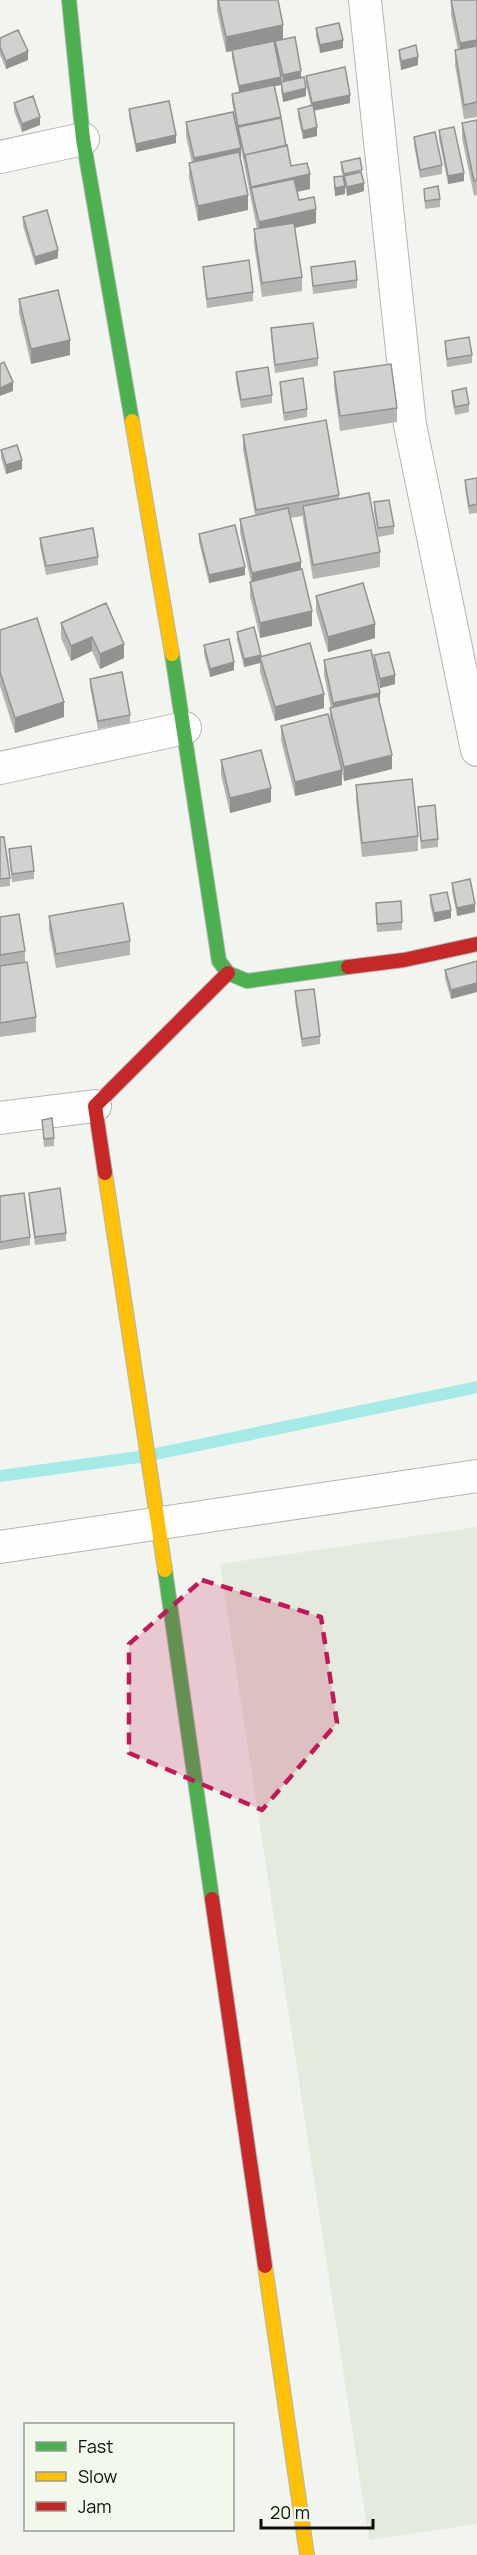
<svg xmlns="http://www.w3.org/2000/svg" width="477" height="2555" font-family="Manrope,sans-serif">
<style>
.built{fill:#e4eadd}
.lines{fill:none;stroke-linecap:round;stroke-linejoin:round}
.stream{stroke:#a6eae7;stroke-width:12}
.street-casing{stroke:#b3b6b1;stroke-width:34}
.fast-casing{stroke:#b3b6b1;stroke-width:16}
.slow-casing{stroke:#b3b6b1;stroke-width:16}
.jam-casing{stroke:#b3b6b1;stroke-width:16}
.street{stroke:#fdfefd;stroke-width:32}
.fast{stroke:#4caf50;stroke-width:14}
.slow{stroke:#ffc107;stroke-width:14}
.jam{stroke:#c62828;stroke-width:14}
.wall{fill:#b2b5b2}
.shaded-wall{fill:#919391}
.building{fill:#cfd2cf;stroke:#919391;stroke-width:1.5}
.marked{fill:#c2185b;fill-opacity:0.2;stroke:#c2185b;stroke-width:4.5;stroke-dasharray:12 8;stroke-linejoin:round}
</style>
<rect width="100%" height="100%" fill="#f2f5ef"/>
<path class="built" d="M477,1527V2524L369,2540L220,1564Z"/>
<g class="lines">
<path class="stream" d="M0,1476L146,1456L477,1387"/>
<defs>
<path id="street" d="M365,0L410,425L477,750
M0,157L83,139
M0,768L185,728
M0,1118L95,1106
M0,1547L477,1476"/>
<path id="fast" d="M69,0L83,139L132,421
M172,654L219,961L228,973L247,981L348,967
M165,1570L212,1899"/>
<path id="slow" d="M132,421L172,654
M105,1173L165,1570
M265,2266L307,2555"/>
<path id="jam" d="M348,967L404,960L477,944
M105,1173L95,1106L228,973
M212,1899L265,2266"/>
</defs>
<use href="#street" class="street-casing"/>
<use href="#fast" class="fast-casing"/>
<use href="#slow" class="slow-casing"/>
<use href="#jam" class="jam-casing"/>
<use href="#street" class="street"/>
<use href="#fast" class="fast"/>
<use href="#slow" class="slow"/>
<use href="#jam" class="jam"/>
</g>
<path class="wall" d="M217,0H278L283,39L301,78L306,96L283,102L281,91V85L274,86L286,146L291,166L310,189L297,192L299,200L316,223L295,228L302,277V291L262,297L254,244V229H257L241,149V160L248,210L198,221L189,178V163H192L186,136V122L238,135L232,102V94L239,92L232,58V51L226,52L217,11Z
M451,0H477V117L464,119L455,65V50H458L451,15Z
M316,28L343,48L320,53L316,36Z
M0,38L28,60L6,69L0,55Z
M399,50L418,65L401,70L399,58Z
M306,76L350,103L314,111L317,136L303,139L298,117V109L311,106L306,84Z
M14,103L40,125L22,132L14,111Z
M129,109L176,143L136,152L129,117Z
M477,120V195L474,196L462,138V123Z
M439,130L464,181L448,184L439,139Z
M414,137L442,165V174L420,178L414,145Z
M341,162L362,175L364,191L347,196L345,186V194L335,196L334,186V177L343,176L341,170Z
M424,189L440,199V207L425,209Z
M23,217L58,258L35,265L23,226Z
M203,267L253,292V301L207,308L203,275Z
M311,267L357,280V288L313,294Z
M19,299L70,355L31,364L19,313Z
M271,328L318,358V366L275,373L271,337Z
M445,341L472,355V363L447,367L445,349Z
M236,372L272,395V403L241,408L236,380Z
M334,372L397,408V422L340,431L334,386Z
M280,382L307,409V417L284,421L280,390Z
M452,391L469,404V412L455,415L452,400Z
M243,435L339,495V499L380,552V567L313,579L303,520V516L290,518L312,626L260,638L250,596V582H251L240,533V519L255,515L243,450Z
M1,450L22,469L6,474L1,458Z
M477,478V513L469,514L465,488V480Z
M374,502L394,526V534L378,537L374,510Z
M199,534L245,575L209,583L199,542Z
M40,538L98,557V565L46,575L40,546Z
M316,596L375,638L328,652L316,611Z
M106,603L124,658L100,669L92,651L71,661L61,638V623Z
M0,630L64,717L15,733L0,686Z
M237,632L261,657L324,708L275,721L260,672V663L244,667L237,640Z
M204,645L234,670L210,677L204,654Z
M374,655L395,684L380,688L374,664Z
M324,660L380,704L392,769L344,781L342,772V785L295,796L281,740V726L330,722V708H331L324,675Z
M90,679L130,715V723L98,729L90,687Z
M221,760L271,802L230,813L221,775Z
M356,785L418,836V851L362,857L356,800Z
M418,807L438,839V847L421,849Z
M0,837L10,878V886L0,887Z
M9,849L34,871V879L12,882L9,857Z
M452,883L475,912L457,916L452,891Z
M430,895L451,918L434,922L430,904Z
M376,903L402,922V930L377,932Z
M49,916L130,941V955L56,968L49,930Z
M0,917L25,951V962L36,1017V1032L0,1037Z
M477,961L451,999L445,978V970Z
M295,991L320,1036V1044L302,1047L295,1000Z
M42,1120L54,1138V1146L44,1147Z
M29,1193L66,1233V1241L35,1245L29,1201Z
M0,1196L30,1237V1245L0,1250Z"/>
<path class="shaded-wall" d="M283,25V40L226,52V37Z
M343,40V48L320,53V45Z
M477,40V54L460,58V43Z
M28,51V60L6,69V61Z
M418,57V65L401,70V61Z
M301,71V79L283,83V75Z
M281,77V85L239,94V86Z
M306,88V96L283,102V94Z
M350,95V103L312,111V103Z
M40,117V125L22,132V124Z
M317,127V136L303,139V131Z
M176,135V143L136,152V144Z
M241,148V163L194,173V158Z
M464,173V181L448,184V176Z
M310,174V189L254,201L251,187Z
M364,183V191L347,196V187Z
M345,186V194L335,196V188Z
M248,195V210L198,221V206Z
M316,209V223L259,236V222Z
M58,250V258L35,265V257Z
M70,340V355L31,364V349Z
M13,382V391L0,396V388Z
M22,460V469L6,474V465Z
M301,562V577L252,588V573Z
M245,567V575L209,583V575Z
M312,611V626L260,638V623Z
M375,624V638L328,652V637Z
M92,637V651L71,661V646Z
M124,644V658L100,669V654Z
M261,655L260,663L244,667V659Z
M234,662V670L210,677V669Z
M395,675V684L380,688V679Z
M380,693V707L333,718V703Z
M324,694V708L275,721V707Z
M64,702V717L15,733V718Z
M392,755V769L344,781V767Z
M342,770V785L295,796V782Z
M271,788V802L230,813V798Z
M475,904V912L457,916V908Z
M451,910V918L434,922V913Z
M477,983V992L451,999V990Z"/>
<path class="building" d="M218,0H278L283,25L226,37Z
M451,0H477V40L460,43Z
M339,23L343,40L320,45L316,28Z
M18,30L28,51L6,61L0,47V38Z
M295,37L301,71L283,75L275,41Z
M274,41L281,77L239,86L232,50Z
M416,45L418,57L401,61L399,50Z
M477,46V102L464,105L455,50Z
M345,67L350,95L312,103L306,76Z
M304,77L306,88L283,94L281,82Z
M274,85L281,117L238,126L232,94Z
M33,96L40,117L22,124L14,103Z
M169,101L176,135L136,144L129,109Z
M313,105L317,127L303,131L298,109Z
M233,112L241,148L194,158L186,122Z
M281,118L286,146L245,155V159L238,127Z
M477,120V180L474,181L462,123Z
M454,127L464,173L448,176L439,130Z
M435,132L442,165L420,170L414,137Z
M287,145L291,166L307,163L310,174L251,187L245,155Z
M239,152L248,195L198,206L189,163Z
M360,158L362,170L344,174L341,162Z
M361,172L364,183L347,187L344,176Z
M343,176L345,186L335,188L334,177Z
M294,179L299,200L314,197L316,209L259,222L251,188Z
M438,186L440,199L425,201L424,189Z
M47,210L58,250L35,257L23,217Z
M294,223L302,277L262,283L254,229Z
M249,260L253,292L207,299L203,267Z
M355,261L357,280L313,286L311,267Z
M58,290L70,340L31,349L19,299Z
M313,323L318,358L275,365L271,328Z
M469,337L472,355L447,359L445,341Z
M4,362L13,382L0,388V364Z
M391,364L397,408L340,416L334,372Z
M268,367L272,395L241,400L236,372Z
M303,378L307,409L284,413L280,382Z
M466,388L469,404L455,407L452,391Z
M326,420L339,495L256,510L243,435Z
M17,445L22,460L6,465L1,450Z
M477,478V504L469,506L465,480Z
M369,493L380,552L313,565L303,506Z
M389,500L394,526L378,528L374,502Z
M288,508L301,562L252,573L240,519Z
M235,525L245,567L209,575L199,534Z
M93,528L98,557L46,566L40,538Z
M302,569L312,611L260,623L250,582Z
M363,583L375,624L328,637L316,596Z
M106,603L124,644L100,654L92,637L71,646L61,623Z
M37,618L64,702L15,718L0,672V630Z
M254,627L261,655L244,659L237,632Z
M229,639L234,662L210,669L204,645Z
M310,643L324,694L275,707L260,657Z
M371,650L380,693L333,703L324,660Z
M389,652L395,675L380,679L374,655Z
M122,672L130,715L98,721L90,679Z
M378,696L392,755L344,767L330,708Z
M328,714L342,770L295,782L281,726Z
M261,750L271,788L230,798L221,760Z
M412,779L418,836L362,843L356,785Z
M435,805L438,839L421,841L418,807Z
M0,837H4L10,878L0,879Z
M31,846L34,871L12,874L9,849Z
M470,879L475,904L457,908L452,883Z
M447,892L451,910L434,913L430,895Z
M401,901L402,922L377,924L376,903Z
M123,903L130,941L56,954L49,916Z
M19,914L25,951L0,955V917Z
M477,961V983L451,990L445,970Z
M27,962L36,1017L0,1023V966Z
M314,989L320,1036L302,1039L295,991Z
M52,1118L54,1138L44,1139L42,1120Z
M60,1188L66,1233L35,1237L29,1193Z
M24,1193L30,1237L0,1242V1196Z"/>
<path class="marked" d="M202,1580L321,1617L337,1723L262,1810L129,1753V1644Z"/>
<rect x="24" y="2423" width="210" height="108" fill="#f2f8ec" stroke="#979b92" stroke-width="1.5"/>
<rect x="36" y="2442" width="30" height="9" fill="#4caf50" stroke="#979b92" stroke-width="1.5"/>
<text x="78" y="2453" font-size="18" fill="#0e0f0c">Fast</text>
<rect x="36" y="2472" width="30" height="9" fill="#ffc107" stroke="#979b92" stroke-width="1.5"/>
<text x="78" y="2483" font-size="18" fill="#0e0f0c">Slow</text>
<rect x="36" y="2502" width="30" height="9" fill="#c62828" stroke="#979b92" stroke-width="1.5"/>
<text x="78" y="2513" font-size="18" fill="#0e0f0c">Jam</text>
<path d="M261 2519v9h112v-9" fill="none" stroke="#0e0f0c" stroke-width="3"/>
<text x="270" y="2519" font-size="18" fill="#0e0f0c" stroke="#f2f8ec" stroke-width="4.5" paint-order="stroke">20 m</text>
</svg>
